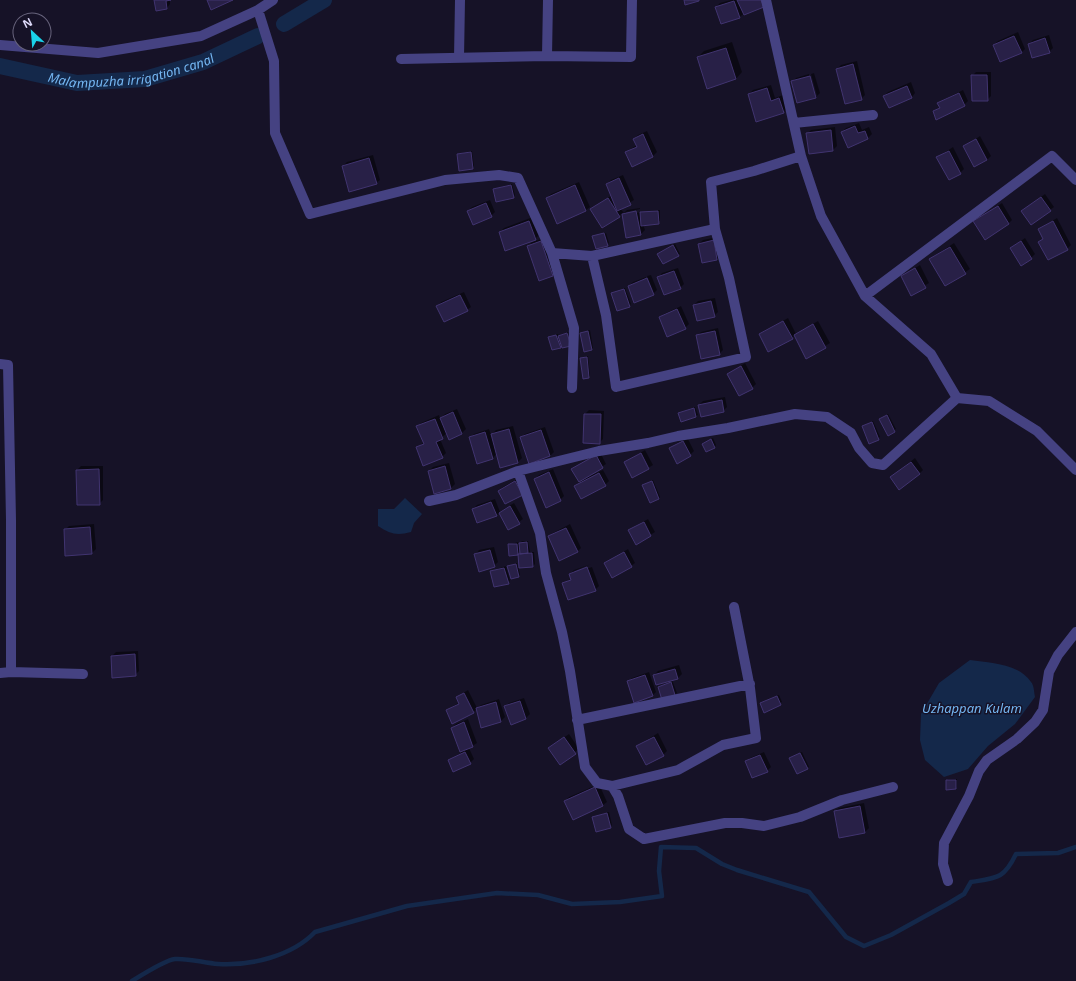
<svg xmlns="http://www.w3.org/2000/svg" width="1076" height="981" font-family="'Noto Sans',sans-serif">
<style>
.water{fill:#14284a}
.shadow{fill:#0007}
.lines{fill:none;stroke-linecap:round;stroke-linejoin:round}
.stream{stroke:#14284a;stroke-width:4.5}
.canal{stroke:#14284a;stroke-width:16}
.building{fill:#282047;stroke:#413470}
.minor{stroke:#454282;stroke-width:10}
.labels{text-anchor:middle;stroke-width:3;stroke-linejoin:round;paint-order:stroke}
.water-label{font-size:13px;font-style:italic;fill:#74b6f2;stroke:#161227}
</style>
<rect width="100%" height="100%" fill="#161227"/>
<path class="water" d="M405,498L422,514L414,523L411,532C397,536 390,534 378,526V509H394Z
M970,660C990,663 1018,663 1031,682C1034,685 1034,692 1035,697L1015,724L988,746L968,769L944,777L925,760L920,740L921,714L939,683Z"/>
<path class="shadow" d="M155,0H170V4L167,8Z
M731,0H766L739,17L716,7L720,3Z
M1018,32L1025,49L1021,53L994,45L998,41Z
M1049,35L1053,48L1049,52L1029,44L1033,40Z
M732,42L742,72L736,79L698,57L704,51Z
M857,61L865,95L861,99L837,69L841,65Z
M976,72H991V96L987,100L972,76Z
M814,73L820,93L816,97L797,102L792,82L796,78L809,74L815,96H817L811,74Z
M911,82L915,93L912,97L889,107L884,96L888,92Z
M771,85L775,98L783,95L787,109L783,112L749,94L753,90Z
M963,90L968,101L964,105L934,112L940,107L939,103L943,100Z
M859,123L862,130L869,127L872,134L868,138L849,147L842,132L846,128Z
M835,127L837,146L833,150L810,153L807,134L811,130Z
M647,131L657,152L653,156L633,165L626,152L637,145L634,139L638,135Z
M980,136L991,156L987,160L964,147Z
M953,147L964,169L960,173L938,157Z
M472,151L474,166L472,168L458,154Z
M373,155L380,180L376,183L343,166L347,162Z
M623,175L634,200L620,208L624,213L627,210L640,208V209L626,212V214L660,210V221L643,224L645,230L641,234L627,237L622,213L619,216L596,206L612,195L607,184L611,180Z
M579,182L590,207L586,210L558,223L547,198L551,194Z
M512,184L515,195L513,197L494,189Z
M1045,194L1054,207L1050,210L1022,211Z
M490,200L495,212L491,216L468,211L472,207Z
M1002,203L1012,220L1008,224L974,222Z
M533,217L539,235L532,242L545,238L557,272L553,276L528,246L535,239L500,232L504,228Z
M1057,218L1071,245L1067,249L1039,242L1044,238L1039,229Z
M606,233L609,243L607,245L594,237Z
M718,237L721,255L717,259L703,262L699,244L703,240Z
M1025,238L1035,254L1031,258L1011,248Z
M954,243L970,269L946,285L930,259Z
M675,244L680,254L678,255L658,254Z
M920,265L929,283L911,294L902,276Z
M678,268L684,284L680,288L659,277L662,273Z
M651,275L657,290L654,293L647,276Z
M646,277L653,294L629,286L633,282Z
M625,288L631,304L629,306L614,292Z
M464,292L471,307L467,310L438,306L441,302Z
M715,298L718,312L714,316L694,305L698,301Z
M681,306L689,324L685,328L668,335L660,318L664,314Z
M788,318L796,334L818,321L830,343L807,357L795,335L792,338L760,334Z
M718,328L723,350L719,354L697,336L701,332Z
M590,330L593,348L592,349L581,333Z
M569,332L572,343L562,345L560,347L549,338L558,334L559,336Z
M588,356L590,376L588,377L582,358Z
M745,363L756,384L752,388L729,374Z
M725,397L727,407L723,411L699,405L703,401Z
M695,407L698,415L682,421L679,413Z
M457,409L466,429L462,433L450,439L447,433L440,439L446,453L442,457L417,448L424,442L418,426L421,423L439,415L440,419L445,414Z
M589,410L604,411L603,439L599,443L585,414Z
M888,414L896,429L888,434L882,418Z
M873,421L880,437L870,443L865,425Z
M513,426L522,458L518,462L501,467L497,453L493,458L478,462L470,438L474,434L489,429L491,435L496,430Z
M545,427L554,452L550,456L521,438L525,434Z
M687,437L694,451L690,455L670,448Z
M713,438L716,445L715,447L703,444Z
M645,450L653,465L633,477L625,462Z
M600,452L606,464L591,474L592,475L603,470L609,481L605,485L575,486L580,482L573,469Z
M915,458L923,470L920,473L891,477Z
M449,463L455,484L451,488L429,471L433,467Z
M81,466H103V500L99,504L77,470Z
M553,469L564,496L560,500L535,479L539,475Z
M519,478L526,490L499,491L503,487Z
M653,480L660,497L659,499L644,485Z
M495,499L500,512L514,503L523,519L509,529L500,512L496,516L473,509L477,505Z
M648,519L655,532L636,544L629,530Z
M94,524L96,549L92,553L65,530L69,526Z
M570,524L581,548L577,552L549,536L553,533Z
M522,541H528L530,552H534L535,564L533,566L520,551L517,554L509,545L518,542V545Z
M494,547L498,562L494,566L476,554L479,550Z
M628,549L635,563L631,566L605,563Z
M517,563L520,574L519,576L508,567Z
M591,564L574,571V573L592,567L599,586L595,590L563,584L572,578L570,574L574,570Z
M506,566L510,581L508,583L491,571Z
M138,651L139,671L135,675L112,656L116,652Z
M679,665L682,674L678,678L672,680L677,693L663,699L659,687L673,681L672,680L654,675L658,671Z
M649,672L656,692L652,696L628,682L632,678Z
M468,690L477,708L481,705L499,699L505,717L501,721L477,709L473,712L447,710L460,702L457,697Z
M779,695L782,702L765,712L761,704Z
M524,698L530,714L526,718L511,723L505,707L509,703Z
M468,719L477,743L469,748L474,759L470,763L449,761L461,753L452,728L456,724Z
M658,733L667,751L663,755L637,746Z
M569,734L579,749L560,764L549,748Z
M764,752L771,767L767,771L747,761L750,758Z
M802,752L809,767L807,768L790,758Z
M948,779H957V787L956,788L947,781Z
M599,784L607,802L603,805L573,819L565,801L569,797Z
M864,803L869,828L865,832L840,837L835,811L839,808Z
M609,812L612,825L610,827L593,817Z"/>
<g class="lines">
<path class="stream" d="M132,981C140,976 166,960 175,959C189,958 204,963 218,964C251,966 292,956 315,932L407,906L497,893L538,895L572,904L620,902L662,896L659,871L661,847L696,848L722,864L737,870L809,892L846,937L864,946L891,935L949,903L964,894L971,882C997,878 1004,879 1016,854L1058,853L1076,847"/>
<g class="canal">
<path d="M284,24L324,0"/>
<path id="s1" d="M0,66L77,83L145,79L203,62L258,36"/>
</g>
</g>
<path class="building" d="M154,0H171L166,1L167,9L156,11Z
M207,0H233L211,10Z
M684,0H699V1L685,5Z
M737,0H761L764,7L744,15Z
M734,1L740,18L721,24L715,7Z
M1014,36L1022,53L1000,62L993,45Z
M1045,38L1050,53L1032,58L1028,44Z
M726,48L736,79L707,89L697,57Z
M853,64L862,100L845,104L836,69Z
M971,75H987L988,101H972Z
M810,76L816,98L797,103L791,81Z
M907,86L912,98L889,108L883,96Z
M767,88L771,101L779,98L784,113L756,122L748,94Z
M959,93L965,106L936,120L933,111L940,108L937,103Z
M855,126L858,133L865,131L868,139L848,148L841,132Z
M831,130L833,151L809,154L806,133Z
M643,134L653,157L632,167L625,152L637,147L633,139Z
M976,139L987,160L974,167L963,146Z
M949,151L961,174L949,180L936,157Z
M471,152L473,169L459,171L457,154Z
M369,158L377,184L349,192L342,166Z
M619,178L631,205L617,211L606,184Z
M511,185L514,198L496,202L493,189Z
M575,185L586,211L557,224L546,198Z
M1041,197L1051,211L1031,225L1021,211Z
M608,198L620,217L602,228L590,209Z
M486,203L492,217L473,225L467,211Z
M998,206L1009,224L985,240L973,221Z
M636,211L641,235L626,238L622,214Z
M658,211L659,224L641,226L640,212Z
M529,221L536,240L505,251L499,232Z
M1053,221L1068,250L1048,260L1038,242L1043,239L1038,229Z
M604,233L608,246L596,249L592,236Z
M714,240L717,260L702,263L698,244Z
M541,241L553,276L539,281L527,246Z
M1021,241L1032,259L1021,266L1010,248Z
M673,245L679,256L663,264L657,254Z
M950,247L966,274L945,286L929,259Z
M915,268L926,288L911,296L901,276Z
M674,271L681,289L664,295L657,277Z
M647,278L654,295L634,303L628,286Z
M624,289L630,307L617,311L611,293Z
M460,295L468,311L444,322L436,306Z
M711,301L715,317L697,321L693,305Z
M677,309L686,329L667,337L659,317Z
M783,321L793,339L768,352L759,334Z
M813,324L826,348L806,359L794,335Z
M588,331L592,350L584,352L580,333Z
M715,331L720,355L701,359L696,335Z
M567,333L571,346L562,348L558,336Z
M556,335L561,348L552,350L548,337Z
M587,357L589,378L583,379L580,358Z
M741,366L753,389L739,396L727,374Z
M722,400L724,412L701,417L698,405Z
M694,408L696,417L681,422L678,413Z
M453,412L462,434L449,440L440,418Z
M584,414H601L600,444L583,443Z
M887,415L895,432L888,436L879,419Z
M435,419L443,439L436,442L443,458L423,466L416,447L424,444L416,426Z
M872,422L879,440L869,444L862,426Z
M509,429L518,463L500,468L491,434Z
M541,430L550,456L529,464L520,437Z
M485,432L493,459L477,464L469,437Z
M711,439L715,448L706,452L702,444Z
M683,441L691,456L677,464L669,448Z
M641,453L649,469L632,478L624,462Z
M596,455L603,468L579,482L571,469Z
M911,462L920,474L899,490L890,477Z
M445,466L451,489L434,494L428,471Z
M99,469L100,505H77L76,470Z
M549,472L561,501L546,508L534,479Z
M599,473L606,486L581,499L574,486Z
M515,481L523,495L505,504L498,491Z
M652,481L659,499L650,503L642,485Z
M491,502L497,516L477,523L472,509Z
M510,506L520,524L508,530L499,513Z
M644,522L651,536L636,545L628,530Z
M90,527L92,554L65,556L64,529Z
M566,528L578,552L559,561L548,536Z
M527,542L528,553L520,554L519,543Z
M508,544H517L518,555L509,556Z
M490,550L495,567L479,572L474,554Z
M624,552L632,567L612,578L604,563Z
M532,553L533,567L519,568L518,554Z
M516,564L519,577L511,579L507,566Z
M587,567L596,591L568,600L562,583L571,580L569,574Z
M504,568L509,584L494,587L490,571Z
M135,654L136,676L112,678L111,656Z
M675,669L678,679L656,685L653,675Z
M645,675L653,696L634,703L627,681Z
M671,682L675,695L662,700L658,687Z
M464,693L474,713L452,724L446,710L459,704L456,697Z
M777,696L781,705L764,713L760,703Z
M520,701L526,719L511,725L504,706Z
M496,702L501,722L481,728L476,708Z
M464,722L473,747L460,752L451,728Z
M564,737L576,754L560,765L548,748Z
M654,737L664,756L646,765L636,746Z
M465,752L471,764L453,772L448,760Z
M800,753L808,769L797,774L789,758Z
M760,755L768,772L752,778L745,761Z
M946,780H956V789L946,790Z
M595,787L603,806L573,820L564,801Z
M860,806L865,833L839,838L834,811Z
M607,813L611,828L596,832L592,817Z"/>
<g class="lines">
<path class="minor" d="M766,0L801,156L821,216L865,296L931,354L957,398L989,401L1037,431L1076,470
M258,10L274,61L275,133L310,214L445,180L499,175L518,178L552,253L574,328L572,388
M0,45L98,53L201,36L258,10L273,0
M547,56L548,0
M459,58L460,0
M401,59L547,56L631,57L632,0
M794,123L873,115
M552,253L592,256L715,229L711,182L754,171L801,156
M592,256L606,315L616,387L746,357L729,278L715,229
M865,296L1052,156L1076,180
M0,364L8,365L11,520V672L0,673
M518,471L540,533L546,573L562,632L570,671L585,767L597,783L612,786L618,796L629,829L644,839L725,823H742L764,826L800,817L842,800L893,787
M429,501L456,495L518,471L599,451L648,443L678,436L728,428L795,414L827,417L851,433L859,448L872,463L883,465L957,398
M11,672L83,674
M577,720L750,684
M612,786L678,770L723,745L756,738L750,688L734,607
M948,881L943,864L944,843L969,796L979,771L987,760L1017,739L1035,722L1043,710L1049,672L1058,655L1076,632"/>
</g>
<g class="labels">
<g class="water-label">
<text dy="5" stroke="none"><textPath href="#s1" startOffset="134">Malampuzha irrigation canal</textPath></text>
<text x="972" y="713">Uzhappan Kulam</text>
</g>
</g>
<g transform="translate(32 32) rotate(334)"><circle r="19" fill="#161227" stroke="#67637c"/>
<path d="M0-3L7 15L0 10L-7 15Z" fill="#1ad3ea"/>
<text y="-6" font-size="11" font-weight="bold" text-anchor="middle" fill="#e0dcfc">N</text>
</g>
</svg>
